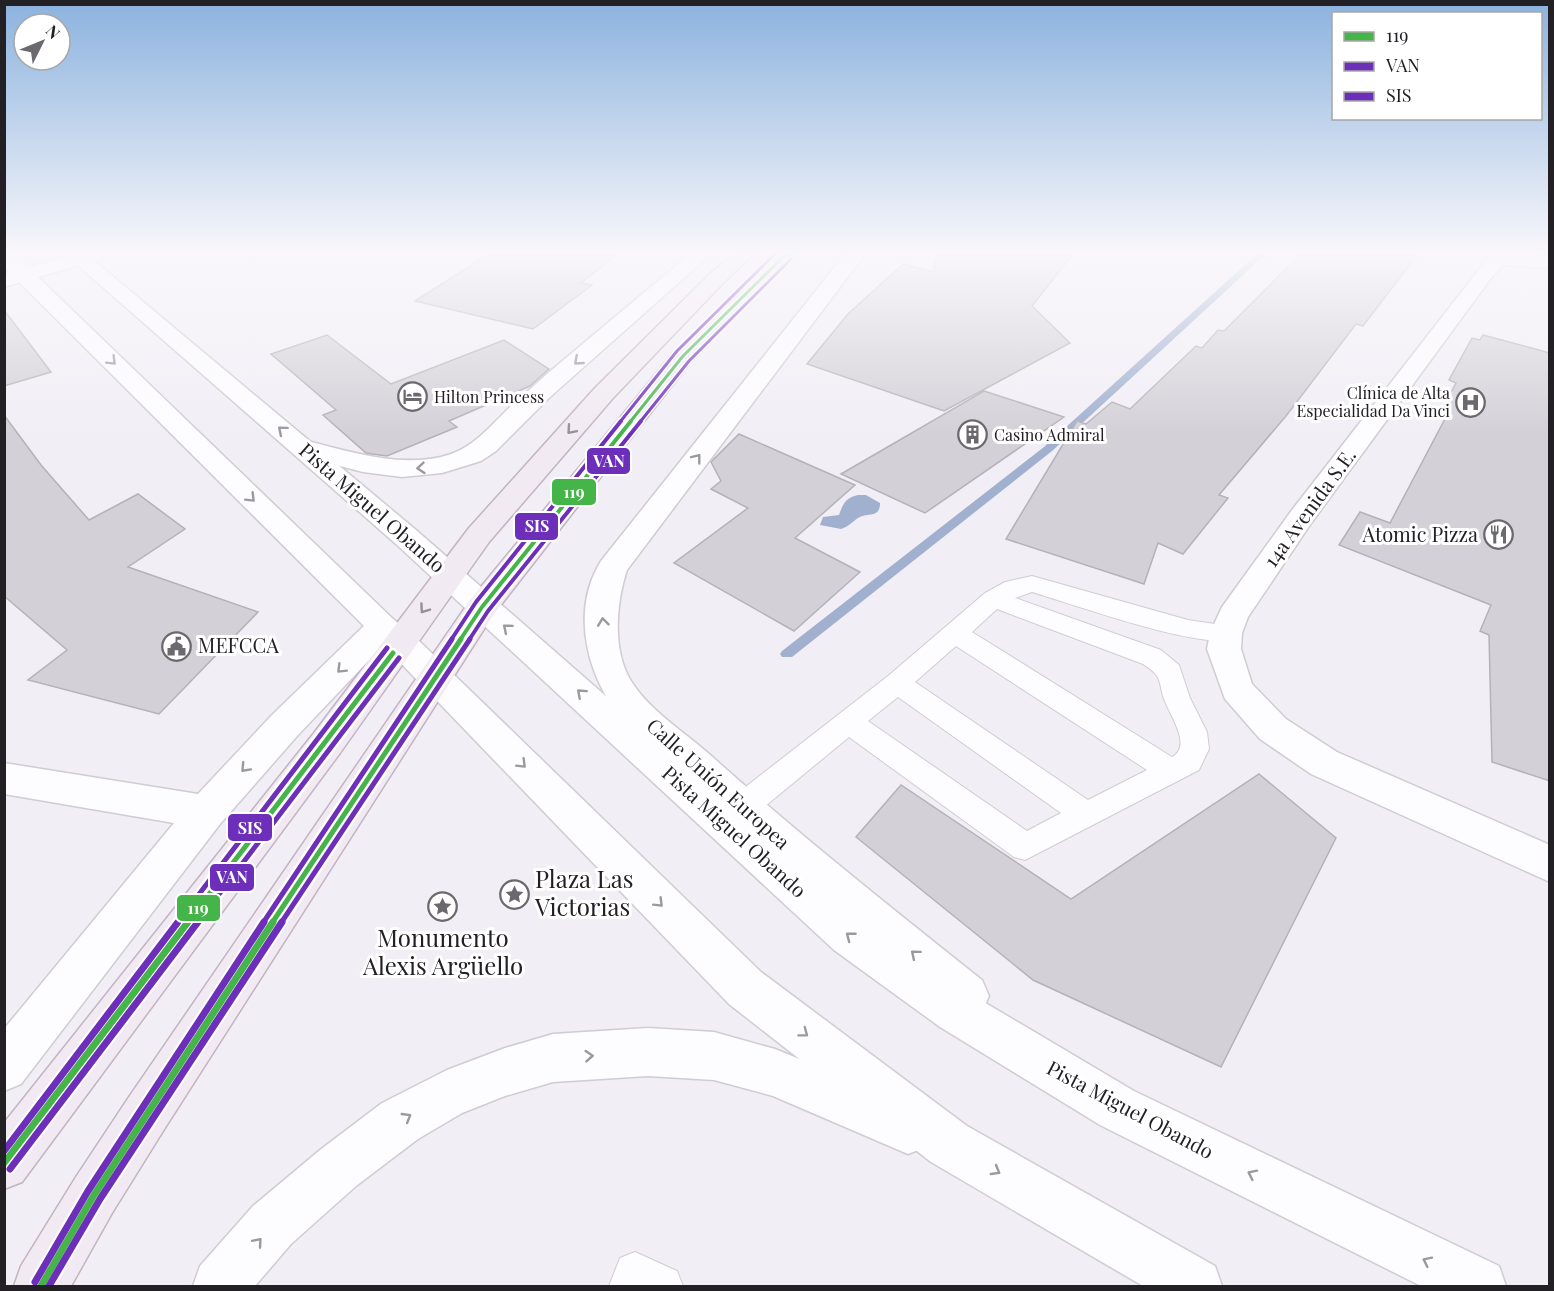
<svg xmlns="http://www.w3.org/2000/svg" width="1554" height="1291" font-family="'Playfair Display',serif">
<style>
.water{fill:#a0b0ce}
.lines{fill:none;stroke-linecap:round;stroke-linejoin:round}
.stream{fill:#a0b0ce;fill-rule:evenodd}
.building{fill:#d3d1d7;stroke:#b4b2b8;stroke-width:1.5}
.service-casing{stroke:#cfccd2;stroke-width:2}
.minor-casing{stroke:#cfccd2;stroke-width:3}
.tertiary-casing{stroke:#cfccd2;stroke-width:3}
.secondary-casing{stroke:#cfccd2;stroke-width:3}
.trunk-casing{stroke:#c2b4c2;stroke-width:3}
.service{fill:#fdfcfe;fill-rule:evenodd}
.minor{fill:#fdfcfe;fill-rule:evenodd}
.tertiary{fill:#fdfcfe;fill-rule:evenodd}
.secondary{fill:#fdfcfe;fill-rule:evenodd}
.trunk{fill:#f2eaf2;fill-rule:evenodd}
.bus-1-far3-casing{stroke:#fff;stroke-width:6}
.bus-1-far2-casing{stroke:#fff;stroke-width:8}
.bus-1-far1-casing{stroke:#fff;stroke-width:10}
.bus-1-casing{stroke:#fff;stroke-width:11}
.bus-2-far3-casing{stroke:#fff;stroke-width:6}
.bus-2-far2-casing{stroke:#fff;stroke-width:8}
.bus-2-far1-casing{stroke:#fff;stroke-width:10}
.bus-2-casing{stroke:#fff;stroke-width:11}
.bus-3-far3-casing{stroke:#fff;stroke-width:6}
.bus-3-far2-casing{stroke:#fff;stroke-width:8}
.bus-3-far1-casing{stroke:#fff;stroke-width:10}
.bus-3-casing{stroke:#fff;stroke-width:11}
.bus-1-far3{stroke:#45b549;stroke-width:3}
.bus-1-far2{stroke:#45b549;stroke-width:4}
.bus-1-far1{stroke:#45b549;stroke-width:5}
.bus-1{stroke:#45b549;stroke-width:7}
.bus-2-far3{stroke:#6d2fba;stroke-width:3}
.bus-2-far2{stroke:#6d2fba;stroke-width:4}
.bus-2-far1{stroke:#6d2fba;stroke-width:5}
.bus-2{stroke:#6d2fba;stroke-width:7}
.bus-3-far3{stroke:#6d2fba;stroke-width:3}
.bus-3-far2{stroke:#6d2fba;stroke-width:4}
.bus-3-far1{stroke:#6d2fba;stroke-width:5}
.bus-3{stroke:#6d2fba;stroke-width:7}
.oneway{stroke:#9b999c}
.oneway2{stroke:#958f96}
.labels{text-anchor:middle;stroke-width:6;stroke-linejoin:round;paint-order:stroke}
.far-poi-label{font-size:16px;fill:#232025;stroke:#fff;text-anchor:start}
.street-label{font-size:20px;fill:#232025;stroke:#fff}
.poi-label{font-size:20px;fill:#232025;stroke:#fff;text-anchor:end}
.near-poi-label{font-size:24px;fill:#232025;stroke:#fff;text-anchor:start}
.line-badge{stroke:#fff;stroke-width:2}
.badge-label{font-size:16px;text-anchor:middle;font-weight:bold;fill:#fff}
</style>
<rect width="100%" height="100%" fill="#f2eef6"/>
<path class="water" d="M858,495H866L880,503C880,519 867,512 858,518C852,522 848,527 841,529L820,525L823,517L839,515C843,504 845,498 858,495Z"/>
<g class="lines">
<path class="stream" d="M1257,254H1266L1052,451L792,657H782L780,654L782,651L1044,447Z"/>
</g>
<path class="building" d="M489,254H618L581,283L592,285L533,329L415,301Z
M936,254H1073L1032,306L1070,343L944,411L807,364L848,314L903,264L934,272Z
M1301,254H1418L1363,326L1356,324L1286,416L1219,495L1228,498L1183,554L1158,543L1144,584L1006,539L1077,421L1086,424L1112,402L1130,409L1196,346L1202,348L1218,330L1224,331Z
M4,310L51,372L4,386Z
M327,335L391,384L504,340L549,369L530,386L449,421L457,427L387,456L372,454L366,453L323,415L336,410L271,354Z
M1483,335L1550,353V781L1492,762L1489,635L1480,631L1491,605L1339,545L1360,512L1390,523L1447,415L1440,413L1456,383L1449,380L1472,338L1480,340Z
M984,391L1064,417L925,513L841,474Z
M4,415L41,465L89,520L138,494L185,529L128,567L258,612L159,714L28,680L67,650L4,596Z
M739,434L855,485L795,538L860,572L794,631L674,563L748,508L711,489L721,481L711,462Z
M1259,774L1336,838L1221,1067L1033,980L856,837L901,785L1071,899Z"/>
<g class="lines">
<defs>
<path id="service" d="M1032,576L1188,620L1235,627L1239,633L1235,639C1199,650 1073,604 1032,592L1015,598L1161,650L1179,665L1190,698L1207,732L1209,749L1199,770L1025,860L1014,857L849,737L752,817L741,821L730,817L726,808L730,799L888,676L985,593L1005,582ZM997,609L1143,664C1147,667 1154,671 1157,676C1161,682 1161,692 1164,699C1169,714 1193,746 1172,757L972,632ZM956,646L1147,770L1088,800L915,682ZM898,697L1061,813L1027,831L868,721Z
M635,1252L677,1271L683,1286H609L620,1258Z"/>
<path id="minor" d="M75,254H104C98,263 83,266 73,263L70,259Z
M690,254H711L550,397L496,451L481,461L442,473L402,477L363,472L294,454L290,448L294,442L303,440C349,451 394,467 441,457C472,450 488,428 510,407C522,396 535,385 547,374C594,334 643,294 690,254Z
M845,254H865L627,570C616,603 612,650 631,681C649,710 683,731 708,753C796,832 889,906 982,980L989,996L982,1012L966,1018L950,1012L772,858L629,727C589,685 568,614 601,561Z
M1491,254L1550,256V268L1503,265L1491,278L1312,522L1248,617L1242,633L1241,649L1252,684L1286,719L1337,752L1550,845V882L1311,774L1260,739L1225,699L1207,649L1210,633L1222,607L1292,510Z
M382,616L393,619L398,627L393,635L298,735L220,824L21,1084L4,1091V1029L174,823L4,794V763L198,794L272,715L371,619Z
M648,1028L714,1032L775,1049L926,1111L933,1129L926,1147L908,1154L773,1096L714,1080L648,1076L553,1082L505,1096L462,1113L418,1139L356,1186L291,1244L255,1286H193L200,1266L253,1206L320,1150L382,1103L447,1070L505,1048L553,1034Z"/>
<path id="tertiary" d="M85,254L90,259L87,263L4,287V274L73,255Z"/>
<path id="secondary" d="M4,254H14L393,619L413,635L761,972L967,1126L1215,1266L1222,1286H1143L931,1162L729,1004L389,651L4,267Z
M65,254H86L416,530L864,922L972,995L1134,1091L1499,1266L1506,1286H1421L1100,1125L940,1027L834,950L396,544Z"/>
<path id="trunk" d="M733,254H754L725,281L613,398L489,542L340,753L22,1182L4,1189V1123L314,733L469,528L595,388L711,273Z
M775,254H795L691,361L493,615L163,1131L112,1213L71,1286H14L21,1266L76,1177L129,1097L471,599L675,351Z"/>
</defs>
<use href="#service" class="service-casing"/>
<use href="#minor" class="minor-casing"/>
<use href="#tertiary" class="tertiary-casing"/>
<use href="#secondary" class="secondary-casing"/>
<use href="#trunk" class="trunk-casing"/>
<use href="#service" class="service"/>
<use href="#minor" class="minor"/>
<use href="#tertiary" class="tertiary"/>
<use href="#secondary" class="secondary"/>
<use href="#trunk" class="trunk"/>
<defs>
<path id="bus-1-far3" d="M630,422L683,356L786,254"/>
<path id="bus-1-far2" d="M460,640L482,607L631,421"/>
<path id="bus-1-far1" d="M187,923L393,653
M272,923L461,639"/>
<path id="bus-1" d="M4,1163L188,922
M41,1286L94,1195L273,922"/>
<path id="bus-2-far3" d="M640,422L689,361L791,259"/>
<path id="bus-2-far2" d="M469,640L488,611L641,421"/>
<path id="bus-2-far1" d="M197,923L399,658
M281,923L470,639"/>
<path id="bus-2" d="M10,1169L198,922
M49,1286L100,1199L282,922"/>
<path id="bus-3-far3" d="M620,422L677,351L775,254"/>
<path id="bus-3-far2" d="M451,640L476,602L621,421"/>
<path id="bus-3-far1" d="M177,923L387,648
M263,923L452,639"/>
<path id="bus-3" d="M4,1151L178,922
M35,1282L88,1191L264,922"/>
</defs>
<use href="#bus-1-far3" class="bus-1-far3-casing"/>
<use href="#bus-1-far2" class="bus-1-far2-casing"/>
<use href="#bus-1-far1" class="bus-1-far1-casing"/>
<use href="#bus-1" class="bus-1-casing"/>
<use href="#bus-2-far3" class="bus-2-far3-casing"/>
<use href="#bus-2-far2" class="bus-2-far2-casing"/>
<use href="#bus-2-far1" class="bus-2-far1-casing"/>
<use href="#bus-2" class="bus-2-casing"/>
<use href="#bus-3-far3" class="bus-3-far3-casing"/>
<use href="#bus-3-far2" class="bus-3-far2-casing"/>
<use href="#bus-3-far1" class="bus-3-far1-casing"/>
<use href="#bus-3" class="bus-3-casing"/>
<use href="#bus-1-far3" class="bus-1-far3"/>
<use href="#bus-1-far2" class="bus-1-far2"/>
<use href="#bus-1-far1" class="bus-1-far1"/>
<use href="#bus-1" class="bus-1"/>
<use href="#bus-2-far3" class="bus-2-far3"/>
<use href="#bus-2-far2" class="bus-2-far2"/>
<use href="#bus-2-far1" class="bus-2-far1"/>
<use href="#bus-2" class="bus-2"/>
<use href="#bus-3-far3" class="bus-3-far3"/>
<use href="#bus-3-far2" class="bus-3-far2"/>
<use href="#bus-3-far1" class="bus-3-far1"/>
<use href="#bus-3" class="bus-3"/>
</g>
<defs><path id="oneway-chevron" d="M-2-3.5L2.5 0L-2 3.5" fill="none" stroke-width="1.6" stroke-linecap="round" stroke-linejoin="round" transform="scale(1.5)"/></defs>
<g class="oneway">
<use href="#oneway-chevron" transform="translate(112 361) rotate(45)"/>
<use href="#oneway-chevron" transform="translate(578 361) rotate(139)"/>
<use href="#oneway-chevron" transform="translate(282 430) rotate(-140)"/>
<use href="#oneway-chevron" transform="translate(697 458) rotate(-52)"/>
<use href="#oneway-chevron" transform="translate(421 468) rotate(175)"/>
<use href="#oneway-chevron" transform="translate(251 498) rotate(45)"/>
<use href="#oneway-chevron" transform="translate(603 622) rotate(-97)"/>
<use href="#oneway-chevron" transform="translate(507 628) rotate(-140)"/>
<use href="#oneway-chevron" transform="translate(341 669) rotate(135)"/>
<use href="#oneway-chevron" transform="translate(581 693) rotate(-138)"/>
<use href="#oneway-chevron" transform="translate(522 764) rotate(45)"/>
<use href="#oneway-chevron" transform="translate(245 768) rotate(133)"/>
<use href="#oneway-chevron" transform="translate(659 903) rotate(45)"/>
<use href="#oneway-chevron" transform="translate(850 936) rotate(-142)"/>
<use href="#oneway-chevron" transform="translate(915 954) rotate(-140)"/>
<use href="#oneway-chevron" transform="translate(804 1033) rotate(37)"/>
<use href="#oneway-chevron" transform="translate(589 1056) rotate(-4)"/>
<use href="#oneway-chevron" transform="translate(407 1117) rotate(-31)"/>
<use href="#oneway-chevron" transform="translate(996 1171) rotate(30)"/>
<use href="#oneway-chevron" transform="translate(1252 1174) rotate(-154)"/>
<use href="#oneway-chevron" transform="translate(258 1242) rotate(-49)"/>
<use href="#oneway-chevron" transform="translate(1427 1261) rotate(-154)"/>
</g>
<g class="oneway2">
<use href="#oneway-chevron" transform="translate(571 430) rotate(131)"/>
<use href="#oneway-chevron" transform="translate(424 609) rotate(125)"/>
</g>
<linearGradient id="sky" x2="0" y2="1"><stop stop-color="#8bb2de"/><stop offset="0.58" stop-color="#f9f7fb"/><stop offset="1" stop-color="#f9f7fb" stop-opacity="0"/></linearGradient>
<rect width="1554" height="435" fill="url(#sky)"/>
<defs>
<symbol id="hotel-ring" viewBox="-11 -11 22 22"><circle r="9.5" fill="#fff" stroke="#6b686e" stroke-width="1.5"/><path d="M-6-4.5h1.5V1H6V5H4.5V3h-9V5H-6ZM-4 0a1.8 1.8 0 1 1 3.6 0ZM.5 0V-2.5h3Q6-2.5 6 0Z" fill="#6b686e"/></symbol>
<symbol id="hospital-ring" viewBox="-11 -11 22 22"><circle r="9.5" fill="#fff" stroke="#6b686e" stroke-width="1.5"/><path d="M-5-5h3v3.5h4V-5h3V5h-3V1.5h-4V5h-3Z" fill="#6b686e"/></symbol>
<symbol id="building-ring" viewBox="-11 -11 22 22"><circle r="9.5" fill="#fff" stroke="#6b686e" stroke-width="1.5"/><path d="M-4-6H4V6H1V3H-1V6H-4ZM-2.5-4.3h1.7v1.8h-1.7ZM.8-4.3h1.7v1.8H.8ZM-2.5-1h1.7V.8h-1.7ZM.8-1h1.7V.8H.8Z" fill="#6b686e"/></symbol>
<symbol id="restaurant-ring" viewBox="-11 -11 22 22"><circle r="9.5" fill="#fff" stroke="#6b686e" stroke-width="1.5"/><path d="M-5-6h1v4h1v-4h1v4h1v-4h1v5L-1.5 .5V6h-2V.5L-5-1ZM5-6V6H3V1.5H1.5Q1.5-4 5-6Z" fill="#6b686e"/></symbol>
<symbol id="civic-ring" viewBox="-11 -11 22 22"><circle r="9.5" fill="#fff" stroke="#6b686e" stroke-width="1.5"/><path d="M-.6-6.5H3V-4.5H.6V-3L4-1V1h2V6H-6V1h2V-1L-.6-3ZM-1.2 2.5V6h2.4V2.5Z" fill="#6b686e"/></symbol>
<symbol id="sight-ring" viewBox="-11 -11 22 22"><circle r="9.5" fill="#fff" stroke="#6b686e" stroke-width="1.5"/><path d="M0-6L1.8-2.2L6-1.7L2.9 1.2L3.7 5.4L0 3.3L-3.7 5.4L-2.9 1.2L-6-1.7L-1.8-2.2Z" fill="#6b686e"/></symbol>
</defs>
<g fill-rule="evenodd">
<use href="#hotel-ring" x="396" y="380" width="33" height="33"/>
<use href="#hospital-ring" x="1454" y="386" width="33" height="33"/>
<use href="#building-ring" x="956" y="418" width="33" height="33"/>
<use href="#restaurant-ring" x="1482" y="518" width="33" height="33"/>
<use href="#civic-ring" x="160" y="630" width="33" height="33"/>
<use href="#sight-ring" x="498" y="878" width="33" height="33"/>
<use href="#sight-ring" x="426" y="890" width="33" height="33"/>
</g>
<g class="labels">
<g class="far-poi-label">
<text x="1450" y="399" text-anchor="end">Clínica de Alta<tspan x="1450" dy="18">Especialidad Da Vinci</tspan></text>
<text x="434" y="403">Hilton Princess</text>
<text x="994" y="441">Casino Admiral</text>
</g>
<g class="street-label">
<text transform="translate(372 508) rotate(41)" y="7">Pista Miguel Obando</text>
<text transform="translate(1310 508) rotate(-54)" y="7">14a Avenida S.E.</text>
<text transform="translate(718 784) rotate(42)" y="7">Calle Unión Europea</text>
<text transform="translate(734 832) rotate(42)" y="7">Pista Miguel Obando</text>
<text transform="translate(1130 1110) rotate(28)" y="7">Pista Miguel Obando</text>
</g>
<g class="poi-label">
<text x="1478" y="542">Atomic Pizza</text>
<text x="198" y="653" text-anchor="start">MEFCCA</text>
</g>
<g class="near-poi-label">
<text x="535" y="888">Plaza Las<tspan x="535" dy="28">Victorias</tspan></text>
<text x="443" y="947" text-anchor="middle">Monumento<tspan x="443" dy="28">Alexis Argüello</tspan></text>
</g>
</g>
<g class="line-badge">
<rect x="586" y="447" width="45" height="28" rx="6" fill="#6d2fba"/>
<rect x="551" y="478" width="46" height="28" rx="6" fill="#45b549"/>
<rect x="514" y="512" width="45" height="29" rx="6" fill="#6d2fba"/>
<rect x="227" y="813" width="46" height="29" rx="6" fill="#6d2fba"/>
<rect x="209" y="863" width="46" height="29" rx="6" fill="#6d2fba"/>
<rect x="176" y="894" width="45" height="28" rx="6" fill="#45b549"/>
</g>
<g class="badge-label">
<text x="609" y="467">VAN</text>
<text x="574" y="498">119</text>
<text x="537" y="532">SIS</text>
<text x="250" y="834">SIS</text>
<text x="232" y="883">VAN</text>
<text x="198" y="914">119</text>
</g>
<rect width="1554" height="1291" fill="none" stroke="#232025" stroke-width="12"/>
<rect x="1332" y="12" width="210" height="108" fill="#ffffff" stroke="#a7a6a8" stroke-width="1.5"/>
<rect x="1344" y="32" width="30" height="9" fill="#45b549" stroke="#a7a6a8" stroke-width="1.5"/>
<text x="1386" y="42" font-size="18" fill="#232025">119</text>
<rect x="1344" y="62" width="30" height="9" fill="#6d2fba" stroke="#a7a6a8" stroke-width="1.5"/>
<text x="1386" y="72" font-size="18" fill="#232025">VAN</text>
<rect x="1344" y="92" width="30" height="9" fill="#6d2fba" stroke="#a7a6a8" stroke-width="1.5"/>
<text x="1386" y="102" font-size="18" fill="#232025">SIS</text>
<g transform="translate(42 42) rotate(47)"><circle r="28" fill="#ffffff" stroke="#a7a6a8" stroke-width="1.5"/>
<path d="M0-4.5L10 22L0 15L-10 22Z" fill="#6b686e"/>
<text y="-9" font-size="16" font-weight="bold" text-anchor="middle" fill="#232025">N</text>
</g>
</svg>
